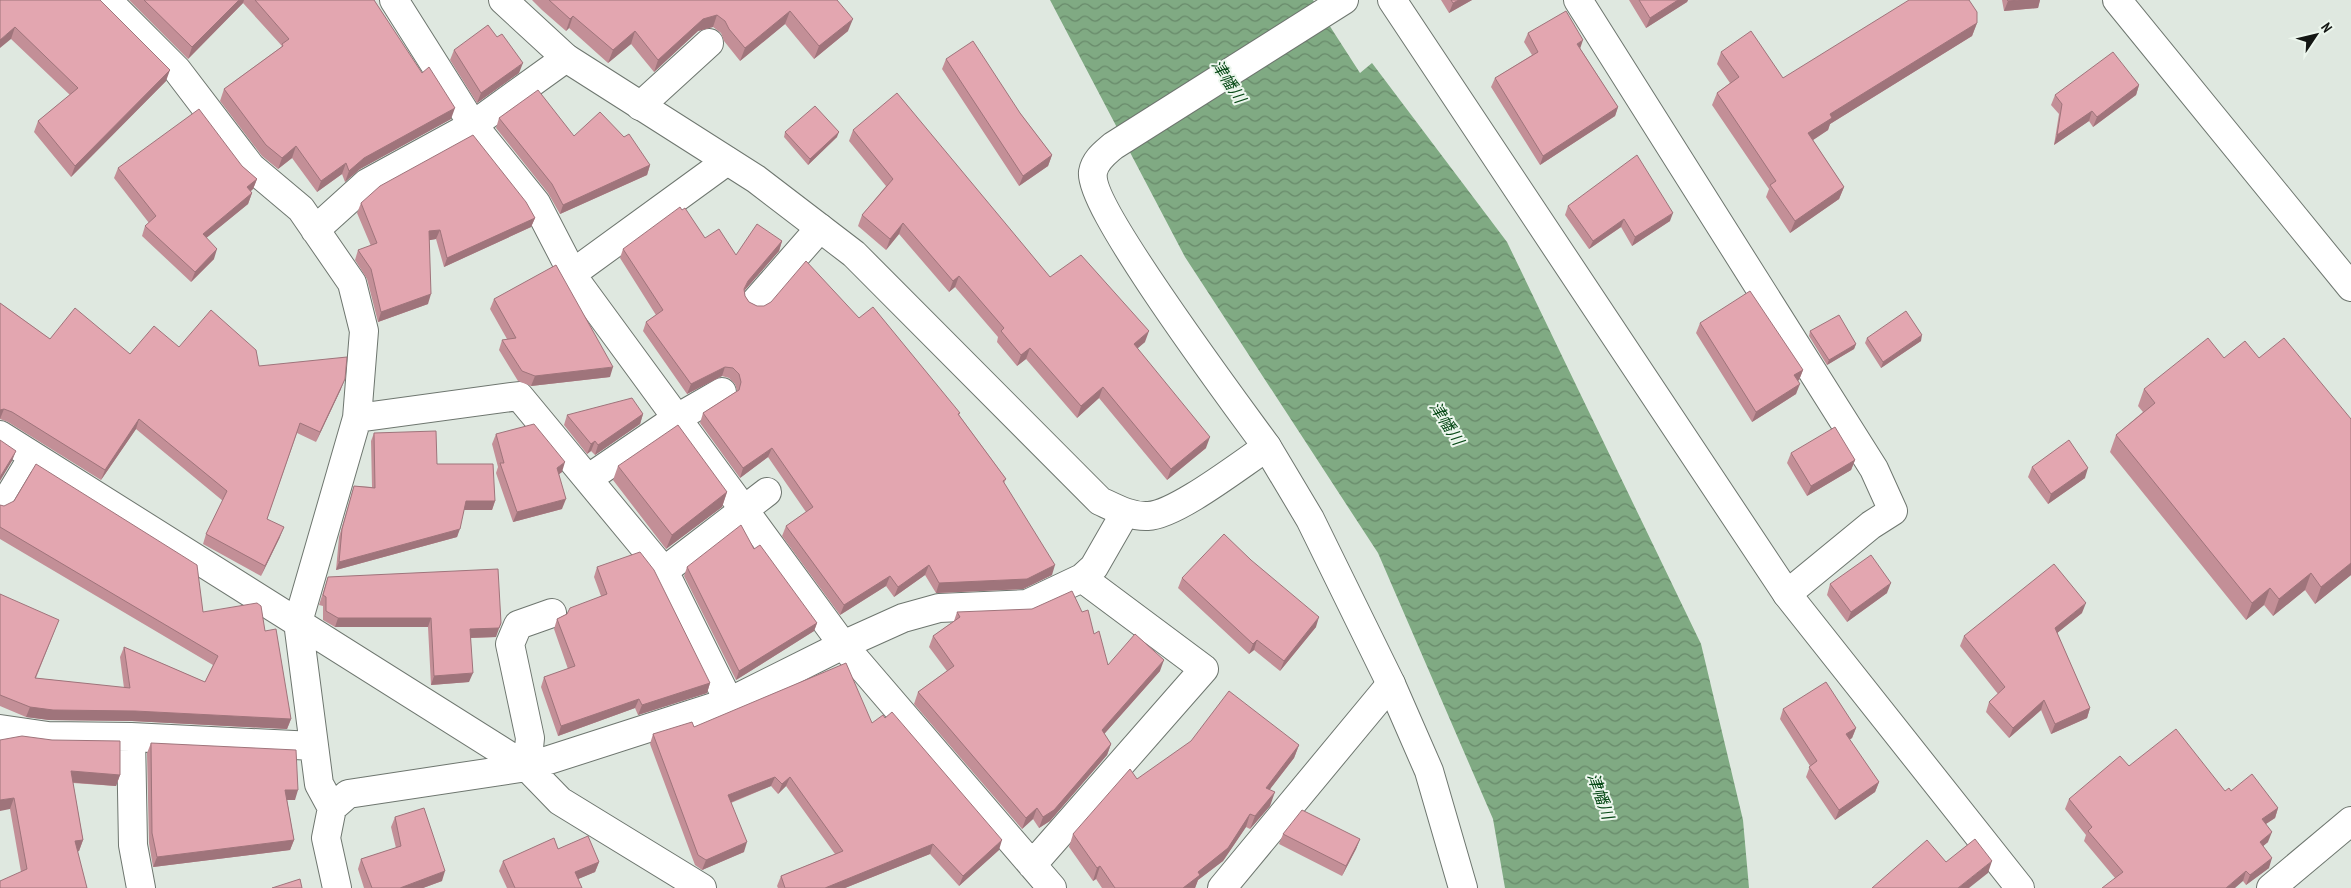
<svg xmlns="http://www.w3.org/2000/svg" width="2351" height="888" font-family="'PT Sans Narrow','Noto Sans JP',sans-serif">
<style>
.water{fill:url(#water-waves)}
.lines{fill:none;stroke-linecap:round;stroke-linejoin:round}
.service-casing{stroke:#6e766f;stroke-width:22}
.minor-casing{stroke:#6e766f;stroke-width:30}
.tertiary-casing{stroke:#6e766f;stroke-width:30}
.service{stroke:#fff;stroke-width:20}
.minor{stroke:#fff;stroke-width:28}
.tertiary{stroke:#fff;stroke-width:28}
.wall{fill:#c38f97}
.shaded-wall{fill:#9f747b}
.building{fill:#e3a6b0;stroke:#9f747b}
.labels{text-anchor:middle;stroke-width:4;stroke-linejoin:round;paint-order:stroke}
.water-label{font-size:16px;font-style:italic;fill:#084a17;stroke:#ecf6ed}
</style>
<defs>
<pattern id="water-waves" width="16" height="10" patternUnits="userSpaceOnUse" patternTransform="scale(1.25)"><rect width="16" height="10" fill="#80aa83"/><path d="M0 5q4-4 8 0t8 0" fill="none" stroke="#68896a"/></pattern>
</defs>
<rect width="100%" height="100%" fill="#dfe8e0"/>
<path class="water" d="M1050,0H1313L1360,73L1372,63L1507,242L1701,644L1743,820L1749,888H1505L1493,819L1378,553L1185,257Z"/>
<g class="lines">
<defs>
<path id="service" d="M0,504L30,454"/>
<path id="minor" d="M107,0L177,70L251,167L301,209L352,283L364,331L357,418L298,622L319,784L332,808
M394,0L473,125L536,203L577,282L843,645L1052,888
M1578,0L1874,469L1893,511L1871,525L1787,594
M2117,0L2351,287
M640,106L709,43
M315,230L367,183L473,125L566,58
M573,273L727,161
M756,301L820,228
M357,418L519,396L664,571L729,702
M0,435L527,767L560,801L702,888
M1267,447C1239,408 1087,206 1093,172C1095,160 1105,153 1113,146L1344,0
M589,478L677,418L722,392
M664,571L767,492
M0,729L48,736L131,737L314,746
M131,737L133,845L141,888
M527,767L530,738L510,644L518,625L552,613
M1032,865L1204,669L1082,578
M337,888L326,838L332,808L348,794L527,767L729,702L843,645L903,618L939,608L1027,604L1082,578L1094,567L1125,513
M1222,888L1391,684
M2271,888L2351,821"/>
<path id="tertiary" d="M503,0L566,58L756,179L854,254L1100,501C1115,508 1131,517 1148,516C1176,515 1241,464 1267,447L1310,519L1391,684L1429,771L1463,888
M1392,0L1787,594L2020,888"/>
</defs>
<use href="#service" class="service-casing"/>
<use href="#minor" class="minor-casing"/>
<use href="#tertiary" class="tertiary-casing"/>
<use href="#service" class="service"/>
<use href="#minor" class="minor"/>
<use href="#tertiary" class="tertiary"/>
</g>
<path class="wall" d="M0,0L166,81L71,177L34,132L38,121L70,95L11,39Z
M129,0H374L451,119L360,169L345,182L342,174L317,192L292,158L278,169L262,156L220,101L224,89L280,48L282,46L243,3L188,59Z
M532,0H837L848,31L814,59L785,24L740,61L724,41L721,33L713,27L698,31L654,72L631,44L608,63L569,28L566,31L542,10Z
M1441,0H1472L1449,13Z
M1629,0H1688L1687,2L1646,28Z
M2002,0H2040L2038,8L2004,11Z
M1977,23L1972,36L1830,124L1828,130L1813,140L1844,187L1839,199L1790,233L1766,197L1769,189L1712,105L1717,93L1730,83L1717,64L1721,52L1783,78Z
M1528,33L1580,48L1618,107L1615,116L1540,165L1491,87L1495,78L1532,55L1524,42Z
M454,50L519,73L477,103L450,60Z
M946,59L1020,113L1052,155L1048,166L1019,186L942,69Z
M2139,85L2136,95L2093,127L2089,121L2054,145L2059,114L2051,105L2055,95Z
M499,118L574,136L650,165L647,175L560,214L548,193L496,128Z
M853,130L1050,277L1145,342L1137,348L1206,448L1167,480L1099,398L1077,418L1026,359L1017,366L997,342L998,337L955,287L949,292L899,234L886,250L858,226L862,215L886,186L849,141Z
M785,132L837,137L808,165L784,137Z
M242,166L257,179L253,189L250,192L252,193L248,204L206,238L214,259L191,282L142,236L145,226L149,223L114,178L118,168Z
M361,203L535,218L531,227L444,267L436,239L429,240L428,304L378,322L367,279L355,260L358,250L371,246L357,213Z
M1568,206L1670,221L1632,246L1621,227L1589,249L1565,215Z
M705,238L736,255L782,241L779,251L744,291L745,296L749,302L757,306L859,318L960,413L959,415L1006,479L1004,483L1052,575L1023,589L936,593L925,575L894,597L886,586L840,615L782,536L786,526L806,512L768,457L740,478L700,423L703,413L737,391L735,384L729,378L722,376L687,394L643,331L646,322L656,315L620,258L623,249Z
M494,299L610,377L531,386L518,381L499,350L502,340L507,339L490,309Z
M0,303L50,339L130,354L179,347L259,366L341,389L316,442L297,433L267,519L280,537L261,576L203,544L206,534L223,501L136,429L101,480L8,422L0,419Z
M1700,323L1803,370L1799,380L1798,381L1796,394L1752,422L1696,333Z
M1810,331L1856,344L1854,349L1827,365L1809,336Z
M1867,338L1921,341L1881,368L1865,343Z
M2224,358H2259L2351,419V575L2315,604L2305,590L2273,616L2264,605L2246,620L2110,452L2116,435L2143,412L2138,406L2144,389Z
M643,414L640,424L595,455L591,451L587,454L564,425L567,415Z
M374,433L437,464L495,501L492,510H464L457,537L336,570L339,537L354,486L372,487L371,441Z
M496,434L562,472L559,474L562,509L513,522L496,473L498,467L492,444Z
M1791,453L1855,460L1851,470L1807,496L1787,463Z
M618,466L727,492L722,507L666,549L613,480Z
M2032,467L2085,478L2048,504L2028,477Z
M0,505L203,612L265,631L291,719L287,729L132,721L49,720L26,717L0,706V594L55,630L36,678L124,688L120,657L124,647L205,682L213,665L0,539Z
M754,549L817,623L814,631L736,680L684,576L687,567Z
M597,567L710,683L707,693L638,715L635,708L558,736L541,687L544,677L568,669L554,629L557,619L601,596L594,577Z
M328,577L496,637L471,638L469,682L431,685L428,627H335L323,620V606L319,605Z
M1182,578L1316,627L1280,671L1254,650L1249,654L1178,588Z
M1830,584L1887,593L1847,622L1827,595Z
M957,612H1082L1094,634L1108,665L1160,671L1104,734L1111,744L1107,755L1050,821L1039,828L1033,819L1022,829L914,704L918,692L947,671L929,647L933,636L954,621Z
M2082,613L2057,633L2090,708L2087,718L2051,734L2041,710L2009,738L1986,712L1989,702L1998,694L1960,646L1964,636Z
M1783,709L1856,728L1852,738L1849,740L1879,782L1875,792L1835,820L1806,777L1810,766L1780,719Z
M872,723L999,850L959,886L930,854L845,888H778L777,886L781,876L835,854L786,786L778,794L771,786L731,803L744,852L702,870L695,865L650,744L653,734L694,727Z
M0,740L120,775L116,786L73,783L83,840L79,851L21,872L10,809Z
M151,743L295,800H287L294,840L290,850L153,867L149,843L147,753Z
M1299,745L1294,758L1269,790L1270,806L1250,829L1246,827L1223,861L1198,880L1195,888H1102L1096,879L1093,881L1069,847L1073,834L1137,779Z
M2129,766L2225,791H2231L2278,808L2275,818L2266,824L2268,842L2263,846L2269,868L2246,885L2243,881L2115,878L2084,841L2086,835L2065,809L2069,799Z
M395,817L442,881L423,888H364L358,869L361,859L396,848L391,827Z
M1283,834L1360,839L1356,849L1342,876L1279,844Z
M558,849L599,862L595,872L578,879L582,888H507L499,871L503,861Z"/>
<path class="shaded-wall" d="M239,0H244L243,3L188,59L192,47Z
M1459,0H1472L1449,13L1453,3Z
M1678,0H1688L1687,2L1646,28L1650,18Z
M2020,0H2040L2038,8L2004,11L2008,1Z
M790,11L785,24L740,61L745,48Z
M717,15L713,27L698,31L654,72L658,60L703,19Z
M573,16L569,28L566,31L570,19Z
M853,19L848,31L814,59L819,46Z
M1977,23L1972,36L1830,124L1828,130L1804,146L1808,133L1830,114Z
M15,27L11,39L0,48V40Z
M635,31L631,44L608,63L613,50Z
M1583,40L1580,49L1577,44Z
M523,63L519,73L477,103L481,93Z
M170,70L166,81L71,177L75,166Z
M2139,85L2136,95L2093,127L2097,117Z
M1618,107L1615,116L1540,165L1543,156Z
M455,108L451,119L360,169L345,182L349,171L364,158Z
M2092,111L2089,121L2054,145L2057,135Z
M839,132L837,137L808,165L810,159Z
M296,146L292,158L278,169L282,158Z
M1052,155L1048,166L1019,186L1023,176Z
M346,163L342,174L317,192L321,181Z
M650,165L647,175L560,214L563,205Z
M257,179L253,189L243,197L247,187Z
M1844,187L1839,199L1790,233L1795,221Z
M252,193L248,204L199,244L203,234Z
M1673,213L1670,221L1632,246L1635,237Z
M535,218L531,227L444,267L447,258Z
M1624,219L1621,227L1589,249L1593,241Z
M903,223L899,234L886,250L890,239Z
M440,230L436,239L425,241L429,231Z
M782,241L779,251L744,291L741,298L748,281Z
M217,249L214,259L191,282L195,272Z
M959,276L955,287L949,292L953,281Z
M431,294L428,304L378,322L381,312Z
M1149,331L1145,342L1130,355L1134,344Z
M1922,335L1921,341L1881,368L1883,362Z
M1856,344L1854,349L1827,365L1829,360Z
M1030,348L1026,359L1017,366L1021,355Z
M613,367L610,377L531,386L535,376Z
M725,367L722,376L687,394L691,384Z
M1803,370L1799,380L1790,385L1794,375Z
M345,379L341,389L316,442L320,432Z
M1800,384L1796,394L1752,422L1756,412Z
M1103,387L1099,398L1077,418L1081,406Z
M4,409L0,419V410Z
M643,414L640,424L595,455L598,445Z
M139,419L136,429L101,480L105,470Z
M1210,437L1206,448L1167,480L1171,469Z
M595,441L591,451L587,454L591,444Z
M772,448L768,457L740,478L743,468Z
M16,451L12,461L0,481V477Z
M1855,460L1851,470L1807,496L1811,486Z
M565,462L562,472L554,478L557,468Z
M2088,468L2085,478L2048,504L2051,494Z
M727,492L722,507L666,549L672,535Z
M566,499L562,509L513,522L517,512Z
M466,501H495L492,510H463Z
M284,527L280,537L261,576L265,566Z
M460,529L457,537L336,570L339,562Z
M2351,563V575L2315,604L2321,587Z
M929,565L925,575L894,597L898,587Z
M1055,565L1052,575L1023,589L936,593L939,583Z
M2311,573L2305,590L2273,616L2279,599Z
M890,576L886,586L840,615L844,605Z
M1891,583L1887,593L1847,622L1851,612Z
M2270,588L2264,605L2246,620L2252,603Z
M2086,603L2082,613L2051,638L2055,628Z
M1319,617L1316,627L1280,671L1284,661Z
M338,618H431L428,627H335Z
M501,623L496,637L467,638L470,629Z
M817,623L814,631L736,680L739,671Z
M1257,640L1254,650L1249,654L1253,644Z
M1164,660L1160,671L1098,741L1102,730Z
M473,673L469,682L431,685L434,676Z
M710,683L707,693L638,715L642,705Z
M639,699L635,708L558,736L561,726Z
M2044,700L2041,710L2009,738L2013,728Z
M30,707L135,711L291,719L287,729L132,721L49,720L26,717Z
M2090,708L2087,718L2051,734L2055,724Z
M1856,728L1852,738L1842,744L1846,734Z
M1111,744L1107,755L1050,821L1039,828L1043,817Z
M1299,745L1294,758L1261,801L1266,788Z
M71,771L120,775L116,786L67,782Z
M775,777L771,786L724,805L728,795Z
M790,777L786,786L778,794L782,784Z
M1879,782L1875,792L1835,820L1839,810Z
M285,790H298L295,800H281Z
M1275,792L1270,806L1250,829L1255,816Z
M14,798L10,809L0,811V800Z
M1037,808L1033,819L1022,829L1026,818Z
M2278,808L2275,818L2258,829L2262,819Z
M1250,814L1246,827L1223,861L1198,880L1195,888H1183Z
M2272,832L2268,842L2256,852L2260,842Z
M1360,839L1356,849L1342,876L1346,866Z
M83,840L79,851L71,853L75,841Z
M294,840L290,850L153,867L157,857Z
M1002,840L999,850L959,886L963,876Z
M747,842L744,852L702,870L706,860Z
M933,844L930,854L845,888H825Z
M2272,858L2269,868L2246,885L2250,875Z
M1992,861L1988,873L1969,888H1958Z
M599,862L595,872L571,882L575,872Z
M1100,866L1096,879L1093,881L1097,868Z
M445,871L442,881L423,888H400Z
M2246,871L2243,881L2235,888H2226Z"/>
<path class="building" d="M0,0H100L170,70L75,166L38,121L78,88L15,27L0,40Z
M144,0H239L192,47Z
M255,0H374L422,73L429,67L455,108L364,158L349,171L346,163L321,181L296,146L282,158L266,145L224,89L283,46L282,44L289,39Z
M549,0H837L853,19L819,46L790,11L745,48L729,29L725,21L717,15L703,19L658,60L635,31L613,50L573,16L570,19Z
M1451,0H1459L1453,3Z
M1639,0H1678L1650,18Z
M1909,0H1969L1977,12V23L1830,114L1832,118L1808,133L1844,187L1795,221L1770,185L1776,181L1717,93L1739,77L1721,52L1751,31L1783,78Z
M2007,0H2020L2008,1Z
M1566,11L1583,40L1577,44L1618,107L1543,156L1495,78L1538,52L1528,33Z
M488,25L497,37L502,34L523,63L481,93L454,50Z
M973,41L1020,113L1052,155L1023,176L946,59Z
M2113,52L2139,85L2097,117L2092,111L2057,135L2062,104L2055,95Z
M538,90L574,136L600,112L624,137L629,134L650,165L563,205L552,184L499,118Z
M897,93L1050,277L1081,255L1149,331L1134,344L1210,437L1171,469L1103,387L1081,406L1030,348L1021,355L1001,331L1004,328L959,276L953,281L903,223L890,239L862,215L893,179L853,130Z
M815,106L839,132L810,159L785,132Z
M199,109L242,166L257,179L247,187L252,193L203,234L217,249L195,272L145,226L156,216L118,168Z
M473,135L526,202L535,218L447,258L440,230L429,231L431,294L381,312L371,269L358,250L377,243L361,203L380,186Z
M1637,155L1673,213L1635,237L1624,219L1593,241L1568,206Z
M680,207L682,210L685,208L705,238L719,229L736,255L757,224L782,241L748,281L744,289L745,296L749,302L757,306H764L771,302L806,261L859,318L873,307L960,413L958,414L1006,479L1003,481L1055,565L1027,579L939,583L929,565L898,587L890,576L844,605L786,526L813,507L772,448L743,468L703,413L739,390L741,382L739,374L733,368L725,367L691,384L646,322L663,310L623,249Z
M556,265L613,367L535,376L522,371L502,340L516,338L494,299Z
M1750,291L1803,370L1794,375L1800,384L1756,412L1700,323Z
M0,303L50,339L75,308L130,354L154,326L179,347L211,310L256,350L259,366L347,357L345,379L320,432L300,423L267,519L284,527L265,566L206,534L227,491L139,419L105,470L12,412L4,409L0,410Z
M1906,311L1922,335L1883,362L1867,338Z
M1839,315L1856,344L1829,360L1810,331Z
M2208,338L2224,358L2245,341L2259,358L2284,338L2351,419V563L2321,587L2311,573L2279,599L2270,588L2252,603L2116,435L2155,403L2144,389Z
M632,398L643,414L598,445L595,441L591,444L567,415Z
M534,424L565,462L557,468L566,499L517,512L500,463H504L496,434Z
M678,425L727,492L672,535L618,466Z
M1835,427L1855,460L1811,486L1791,453Z
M436,431L437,464H493L495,501H466L460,529L339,562L342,529L354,486L375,488L374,433Z
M0,440L16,451L0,477Z
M2069,440L2088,468L2051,494L2032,467Z
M36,464L197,565L203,612L257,603L261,606L265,631L276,629L291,719L135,711L53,710L30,707L0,695V594L59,620L35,678L130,688L124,647L205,682L218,656L0,527V505L4,506L14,501Z
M741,525L754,549L760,545L817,623L739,671L687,567Z
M1224,534L1251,560L1319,617L1284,661L1257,640L1253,644L1182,578Z
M640,552L654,570L710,683L642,705L639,699L561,726L544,677L575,666L557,619L567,614L570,608L607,594L597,567Z
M1871,555L1891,583L1851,612L1830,584Z
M2054,564L2086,603L2055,628L2090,708L2055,724L2044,700L2013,728L1989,702L2005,687L1964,636Z
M498,569L501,623L499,628L470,629L473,673L434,676L431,618H338L326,611V597L323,595L328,577Z
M1072,591L1082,612L1088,610L1094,634L1099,631L1108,665L1135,634L1164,660L1102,730L1111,744L1054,810L1043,817L1037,808L1026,818L918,692L954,666L933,636L960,617L957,612L1032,609Z
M846,663L872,723L883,715L885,718L892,712L1002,840L963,876L933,844L825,888H785L781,876L843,851L790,777L782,784L775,777L728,795L747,842L706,860L698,855L653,734L692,722L694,727Z
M1826,682L1856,728L1846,734L1879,782L1839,810L1809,767L1817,761L1783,709Z
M1229,691L1299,745L1266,788L1275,792L1255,816L1250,814L1228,848L1198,872L1200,875L1183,888H1115L1100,866L1097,868L1073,834L1130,769L1137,779L1191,741Z
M2176,729L2225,791L2229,788L2231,791L2252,774L2278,808L2262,819L2272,832L2260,842L2272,858L2250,875L2246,871L2226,888H2102L2123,872L2088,831L2092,827L2069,799L2120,756L2129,766Z
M22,736L52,740L120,741V775L71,771L83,840L75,841L87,888H0V881L27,869L14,798L0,800V740Z
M151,743L296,750L298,790H285L294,840L157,857L152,833Z
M424,808L445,871L400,888H372L361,859L401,846L395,817Z
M1302,810L1360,839L1346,866L1283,834Z
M588,836L599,862L575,872L582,888H515L503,861L554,838L558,849Z
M1975,839L1992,861L1958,888H1872L1927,840L1946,862Z
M300,879L302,888H272Z"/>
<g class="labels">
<g class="water-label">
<text transform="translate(1229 81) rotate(57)" y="6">津幡川</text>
<text transform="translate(1447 423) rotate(57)" y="6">津幡川</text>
<text transform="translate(1601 796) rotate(70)" y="6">津幡川</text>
</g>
</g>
<g transform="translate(2316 35) rotate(55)" stroke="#ecf6ed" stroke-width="4" paint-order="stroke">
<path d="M0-4L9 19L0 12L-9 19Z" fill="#131613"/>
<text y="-8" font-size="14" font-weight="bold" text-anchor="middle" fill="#131613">N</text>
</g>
</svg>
